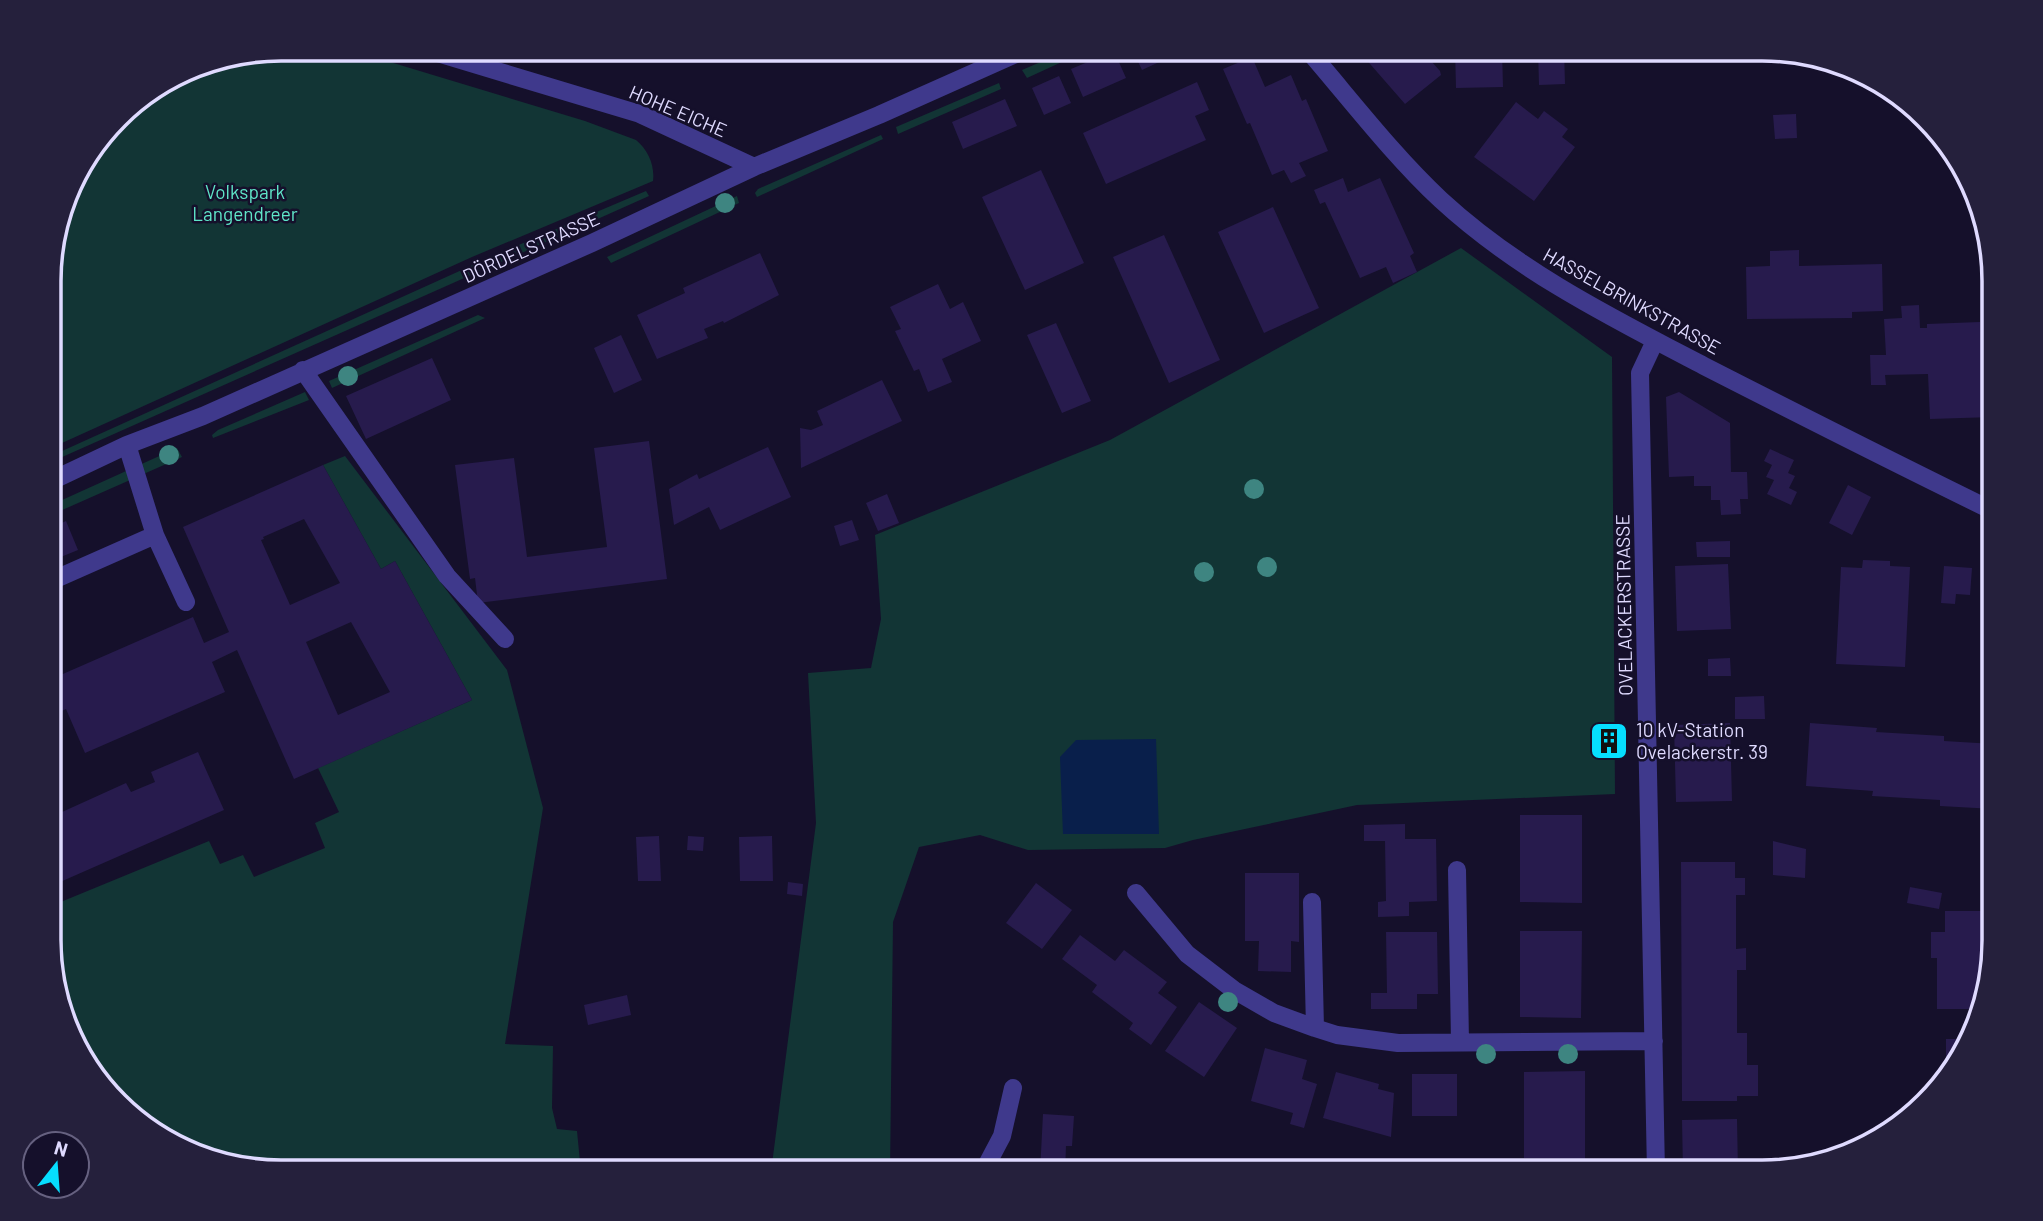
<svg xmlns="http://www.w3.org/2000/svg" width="2043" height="1221" font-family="Barlow,sans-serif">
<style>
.green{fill:#123535}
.water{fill:#091f4b}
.building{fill:#271b4d;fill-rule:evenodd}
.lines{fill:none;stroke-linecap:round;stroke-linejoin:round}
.minor{stroke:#3f398c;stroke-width:18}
.tree{fill:#3e8581}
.labels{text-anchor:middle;stroke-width:5;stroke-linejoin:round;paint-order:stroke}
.street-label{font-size:19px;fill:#dfdaff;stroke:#15102b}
.park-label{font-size:19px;fill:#5fe5c8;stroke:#15102b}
.poi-label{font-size:19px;fill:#dfdaff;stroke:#15102b;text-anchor:start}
.rim{fill:none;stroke:#dfdaff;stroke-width:3.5}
</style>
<rect width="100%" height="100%" fill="#15102b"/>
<path class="green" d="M281,49H347L585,121L636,140C648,150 655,165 653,181L472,257L51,448V251L73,178L128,107L193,67Z
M1071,49H1090L1027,78L1022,70Z
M999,83L1001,89L898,134L896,127Z
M881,135L883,139L757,197L755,193L758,189Z
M646,191L649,196L488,268L483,260Z
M737,196L739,203L611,263L607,257Z
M1461,248L1612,357L1615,794L1357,805L1193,840L1165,848L1028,850L980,835L919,847L893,922L890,1172H771L816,823L808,673L871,668L881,619L875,535L1110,440Z
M475,264L480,271L51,462V456Z
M478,315L485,318L332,388L329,381Z
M305,392L309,400L213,438L212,435L218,430Z
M177,448L182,457L51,515V505Z
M345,456L507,670L543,808L505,1044L553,1046L552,1108L557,1129L577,1131L581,1172H281L165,1141L88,1069L51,970V906L209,841L220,864L243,855L254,877L325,848L315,823L339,812L318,768L472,700L395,561L381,569L323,465Z"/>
<path class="water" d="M1156,739L1159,834H1063L1060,757L1076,740Z"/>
<path class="building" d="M1132,49H1182L1183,51L1142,70Z
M1357,49H1438L1440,55L1432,62L1440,71L1441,75L1405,104Z
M1455,49H1502L1503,87L1456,88Z
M1538,49H1564L1565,84L1539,85Z
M1114,51L1126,78L1083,97L1071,69Z
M1252,57L1265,87L1291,75L1302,101L1306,99L1328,151L1299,163L1306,176L1291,183L1284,170L1272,175L1250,123L1247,124L1223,69Z
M1059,76L1071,103L1044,115L1032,88Z
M1197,82L1209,110L1195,116L1206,140L1106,184L1083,133Z
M1005,99L1017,126L963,149L952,122Z
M1516,102L1538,119L1544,111L1568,129L1562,137L1575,147L1534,201L1474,157Z
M1796,114L1797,138L1775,139L1773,115Z
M1041,170L1084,263L1025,290L982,197Z
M1343,178L1348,192L1380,178L1414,253L1410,256L1417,272L1393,283L1386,267L1360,278L1325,202L1320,204L1314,190Z
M1273,207L1319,308L1264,333L1218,232Z
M1164,235L1220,360L1169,383L1113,257Z
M1799,250V266L1882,264L1883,311L1852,312V318L1747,319L1746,267L1770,266V251Z
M760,253L779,295L724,323L723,321L704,329L708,338L657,359L637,315L685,293L683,288Z
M938,284L950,309L963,302L981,341L942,359L952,382L928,392L919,369L914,371L895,331L901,329L890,307Z
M1919,305L1920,328H1927V324L1980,322L1982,372H1993V417L1930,419L1928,374L1885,375L1886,385H1871L1870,355H1886L1884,319L1902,318L1901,306Z
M1056,323L1091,401L1062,413L1027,335Z
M621,335L642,380L614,393L594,348Z
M432,358L451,400L366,439L346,396Z
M882,380L902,421L801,468L800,428L811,430L823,425L817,411Z
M1679,392L1730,423L1731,472H1747L1748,499H1740L1741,514L1721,515L1720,500H1711V486H1694V476L1669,477L1666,397Z
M649,441L667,579L478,603L475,578L470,579L455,465L514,458L527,557L607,547L594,448Z
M768,447L791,497L720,530L709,507L674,525L669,489L697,474L699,479Z
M1770,449L1794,460L1788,473L1795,476L1789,488L1797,492L1791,505L1767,494L1774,480L1766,477L1772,465L1764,461Z
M323,465L381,569L395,561L472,700L294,779L237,650L212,662L225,692L85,753L66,709L51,716V666L56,677L193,617L204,643L229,632L183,527ZM304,519L340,583L290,605L261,540L264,539L263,537ZM351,622L390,692L338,715L306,642Z
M1848,485L1871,497L1852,535L1829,523Z
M887,494L899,523L878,531L866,503Z
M852,520L859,540L840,546L834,526Z
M66,521L78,550L51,561V528Z
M1730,541V557H1697L1696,542Z
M1863,560L1890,561V566L1910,567L1905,667L1836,664L1841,567L1862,568Z
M1728,564L1731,629L1677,631L1675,566Z
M1944,566L1972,568L1970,595L1956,594L1955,604L1941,603Z
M1990,607H1993L1994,708H1988L1990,679L1986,680Z
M1730,658L1731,676H1708V659Z
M1764,696L1765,719H1735V697Z
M1730,723L1732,801L1676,802L1674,725Z
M1810,723L1877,728L1876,732L1944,736V741L1994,744V809L1940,806V800L1872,796L1873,791L1806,786Z
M198,752L224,810L51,886V827L54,826L51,817L126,783L131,792L155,782L151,772Z
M1520,815H1582V903L1520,902Z
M1405,824V839H1436L1437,901L1409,902V916L1378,917V902L1386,901L1385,841H1364V825Z
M659,836L661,881H638L636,837Z
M688,836L704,837L703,851L687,850Z
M772,836L773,881H740L739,837Z
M1773,841L1806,849L1805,878L1773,875Z
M1681,862H1735V878H1745V895H1736V949L1746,948V970H1737V1033H1747V1065H1758V1096H1737V1101H1682Z
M1245,873H1299V942L1291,941V972L1258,971L1259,941H1245Z
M788,882L803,884L802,896L787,894Z
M1036,883L1072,910L1042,949L1006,923Z
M1910,887L1942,893L1939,909L1907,903Z
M1945,911H1982V918H1994V955L1977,1009H1937V958H1931V932H1945Z
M1520,931H1582L1581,1018L1520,1017Z
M1386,932H1437L1438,994H1417V1009H1371V993H1387Z
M1080,935L1115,961L1124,950L1167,982L1158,993L1177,1007L1151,1045L1129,1029L1133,1023L1092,992L1097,985L1062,959Z
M627,995L631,1015L588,1025L584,1005Z
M1199,1002L1237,1028L1204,1077L1165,1051Z
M1946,1039H1968L1963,1056L1946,1073Z
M1265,1048L1307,1060L1302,1079L1317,1084L1304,1128L1290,1124L1293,1113L1251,1101Z
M1585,1071V1159L1524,1158V1072Z
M1336,1072L1379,1084L1378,1089L1394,1093L1391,1137L1323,1118Z
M1412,1074H1457V1116H1412Z
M1043,1114L1074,1116L1072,1146H1066L1065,1172H1040Z
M1737,1119L1738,1172H1683L1682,1120Z"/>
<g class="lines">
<path class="minor" d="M424,49L640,114L754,167
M1307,49C1351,100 1392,154 1441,200C1518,271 1612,318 1704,366C1800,415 1897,464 1993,511
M1655,341L1640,373L1656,1172
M303,370L447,576L505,639
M127,445L155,535L186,602
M51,481L127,445L203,416L592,243L754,167L879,115L1027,49
M51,581L155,535
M1457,870L1460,1042
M1136,893L1187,954L1234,990L1274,1013L1315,1028L1337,1035L1398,1043L1654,1041
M1312,902L1315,1028
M983,1172L1002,1136L1013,1088"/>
</g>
<g class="tree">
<circle cx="725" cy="203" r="10"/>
<circle cx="348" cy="376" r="10"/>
<circle cx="169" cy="455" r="10"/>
<circle cx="1254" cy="489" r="10"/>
<circle cx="1267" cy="567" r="10"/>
<circle cx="1204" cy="572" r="10"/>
<circle cx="1228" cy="1002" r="10"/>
<circle cx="1486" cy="1054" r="10"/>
<circle cx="1568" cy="1054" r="10"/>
</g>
<defs>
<symbol id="building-square" viewBox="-11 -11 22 22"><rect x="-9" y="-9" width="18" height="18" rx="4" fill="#06deff" stroke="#15102b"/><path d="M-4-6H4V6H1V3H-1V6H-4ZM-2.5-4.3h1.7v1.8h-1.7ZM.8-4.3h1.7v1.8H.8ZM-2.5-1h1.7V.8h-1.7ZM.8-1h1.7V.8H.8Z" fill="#111"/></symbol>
</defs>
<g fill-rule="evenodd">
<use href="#building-square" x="1587" y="719" width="44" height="44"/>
</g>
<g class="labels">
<g class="street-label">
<text transform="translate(678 111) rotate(23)" y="7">HOHE EICHE</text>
<text transform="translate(531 247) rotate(-24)" y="7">DÖRDELSTRASSE</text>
<text transform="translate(1632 301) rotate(29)" y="7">HASSELBRINKSTRASSE</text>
<text transform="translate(1624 605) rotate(-91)" y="7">OVELACKERSTRASSE</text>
</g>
<g class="park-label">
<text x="245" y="199">Volkspark<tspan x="245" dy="22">Langendreer</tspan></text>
</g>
<g class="poi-label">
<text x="1636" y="737">10 kV-Station<tspan x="1636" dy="22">Ovelackerstr. 39</tspan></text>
</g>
</g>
<path d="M0 0H2043V1221H0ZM281 61H1762A220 220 0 0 1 1982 281V940A220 220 0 0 1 1762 1160H281A220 220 0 0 1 61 940V281A220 220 0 0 1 281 61Z" fill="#25203c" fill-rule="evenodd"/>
<path class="rim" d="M281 61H1762A220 220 0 0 1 1982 281V940A220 220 0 0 1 1762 1160H281A220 220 0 0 1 61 940V281A220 220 0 0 1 281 61Z"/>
<g transform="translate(56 1165) rotate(17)"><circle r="33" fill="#15102b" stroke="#666180" stroke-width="2"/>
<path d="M0-5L12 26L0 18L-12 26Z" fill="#06deff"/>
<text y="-10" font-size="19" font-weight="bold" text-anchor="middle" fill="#dfdaff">N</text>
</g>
</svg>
